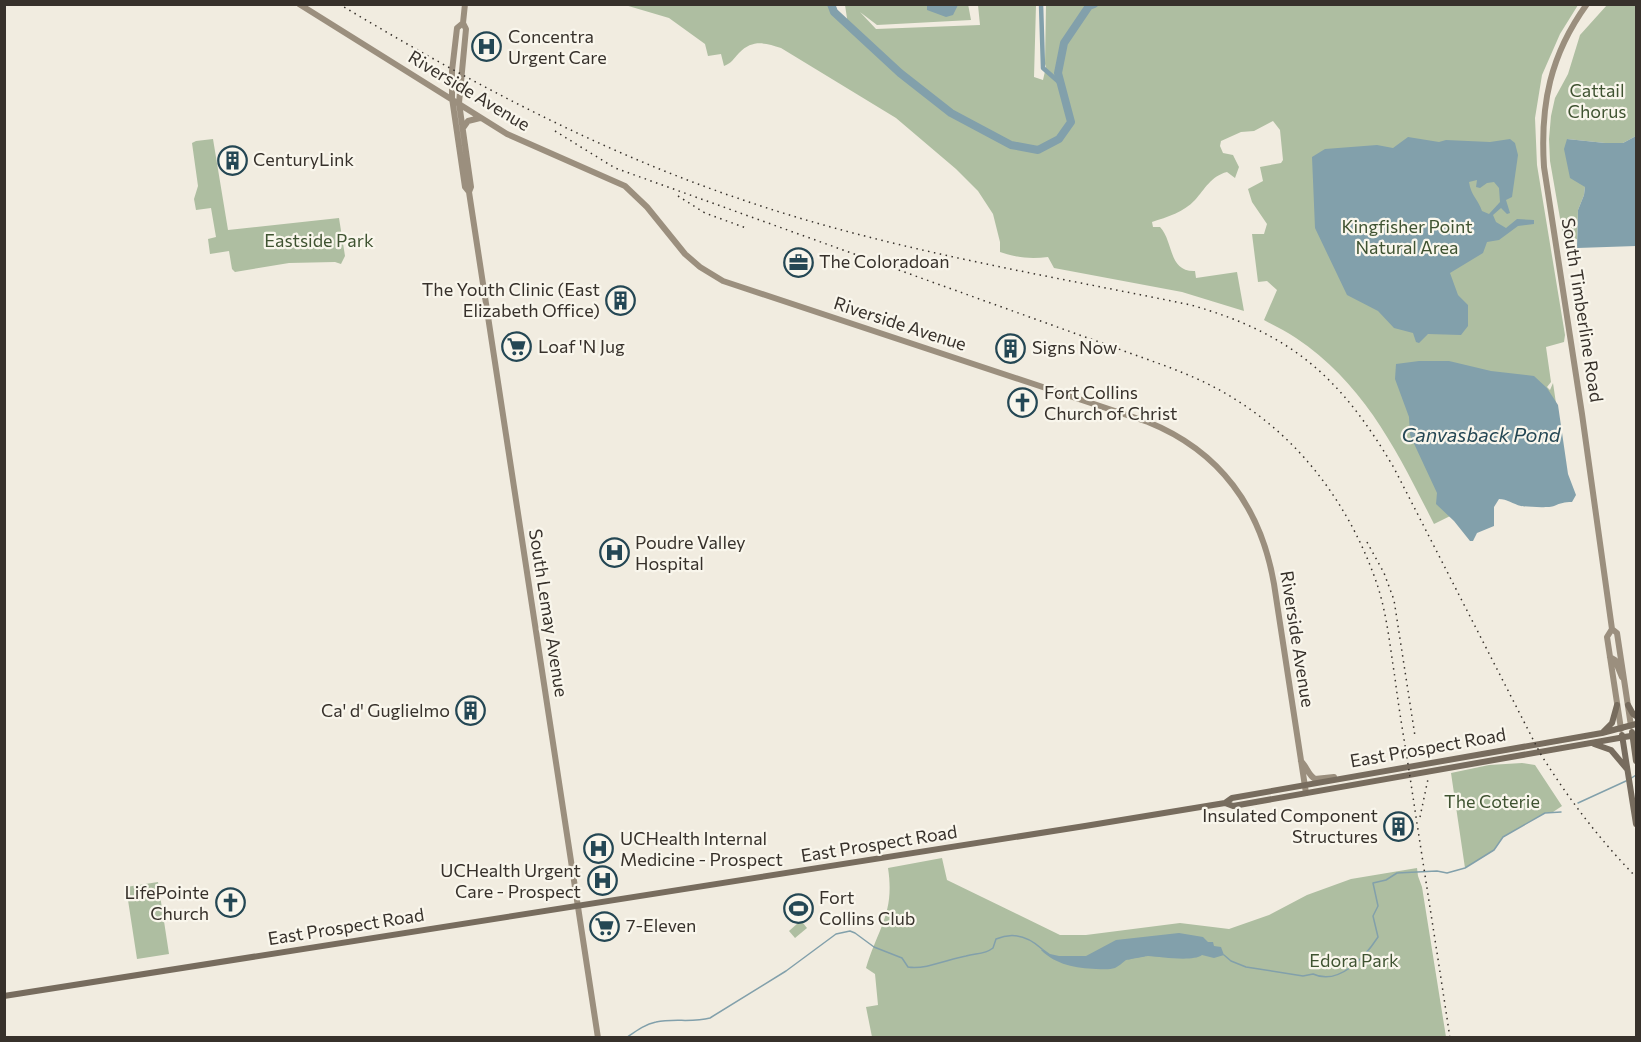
<svg xmlns="http://www.w3.org/2000/svg" width="1641" height="1042" font-family="Commissioner,sans-serif">
<style>
.green{fill:#aebea1}
.water{fill:#82a0ab;fill-rule:evenodd}
.lines{fill:none;stroke-linecap:round;stroke-linejoin:round}
.stream{stroke:#82a0ab;stroke-width:1.5}
.canal{stroke:#82a0ab;stroke-width:4.5}
.river{stroke:#82a0ab;stroke-width:8}
.secondary{stroke:#9b8f7e;stroke-width:6}
.primary{stroke:#776c5e;stroke-width:6}
.rail{stroke:#37312b;stroke-width:1.5;stroke-dasharray:1.5 4.5;stroke-linecap:butt}
.labels{text-anchor:middle;stroke-width:4.5;stroke-linejoin:round;paint-order:stroke}
.poi-label{font-size:18px;fill:#37312b;stroke:#f9f6ec;text-anchor:start}
.street-label{font-size:18px;fill:#37312b;stroke:#f9f6ec}
.park-label{font-size:18px;fill:#3f5331;stroke:#f9f6ec}
.water-label{font-size:20px;font-style:italic;fill:#244754;stroke:#f9f6ec}
</style>
<rect width="100%" height="100%" fill="#f1ece0"/>
<path class="green" d="M968,4L971,20L877,25L860,12L876,29L980,25L978,5H1036L1034,77L1043,80L1046,67L1045,64L1046,5H1578L1560,34L1542,75L1535,118L1537,165L1565,335L1564,342L1546,347L1551,382L1547,387L1550,390L1553,383L1569,491L1499,492L1434,524C1398,453 1365,384 1296,338C1286,331 1275,326 1264,320L1277,290L1267,281L1258,282L1252,234H1264L1267,224L1252,202L1248,189L1263,181L1260,167L1281,163L1283,160L1280,130L1273,121L1254,131L1241,132L1221,141L1220,146L1223,153L1233,155L1239,167L1235,178L1227,172C1211,176 1205,189 1195,200C1184,212 1167,217 1152,222L1153,227H1160C1174,242 1168,272 1195,271L1196,278L1237,272L1244,311L1182,292L1054,268L1048,257C1031,259 1017,258 1000,252V242L993,214L978,191L956,169L896,118L781,48C765,43 753,39 739,53C733,59 732,63 724,66L721,54L708,56L705,44L669,18L625,5H831L834,12L848,25L845,5Z
M1607,5H1636V136L1623,143H1605L1567,139L1585,187L1584,195L1578,210L1577,239L1564,241L1550,161L1549,139L1551,116L1555,98L1568,74L1580,35Z
M213,139L228,230L339,218L345,256L341,264L335,262L289,263L235,272L232,269L229,251L210,254L208,239L216,237L211,208L196,210L194,199L198,186L192,143L196,141Z
M1522,763L1535,765L1562,806L1553,812L1545,813L1503,837L1494,850L1465,868L1451,773L1489,765Z
M942,858L947,880L1060,935H1086L1180,923L1229,929L1269,915L1307,895L1351,879L1417,868L1418,876L1422,887L1446,1037H872L866,1007L878,1005L875,974L866,968C878,928 895,913 888,868Z
M158,882L169,954L137,959L126,887Z
M798,923H803L807,928L795,938L789,931Z"/>
<path class="water" d="M927,5H958L953,15L946,17L927,10Z
M1636,136V246L1577,248L1578,210L1584,195L1585,187L1570,178L1564,149L1567,139L1605,143H1623Z
M1408,137L1439,142L1446,140L1490,142L1510,139L1515,143L1518,155L1512,197L1506,200L1510,213L1507,214L1501,208L1493,215L1496,222L1506,228L1517,219L1534,220V224L1518,226L1499,240L1487,242L1483,253L1450,273L1458,295L1468,305V326L1461,335L1428,334L1419,343L1416,342L1413,333L1394,328L1378,311L1347,295L1315,228L1312,157L1325,149L1377,145L1393,148ZM1477,180L1476,187L1480,188L1487,183L1494,182L1499,188L1500,202L1489,214L1482,211C1478,199 1471,196 1469,182Z
M1419,361H1449L1491,371L1534,376L1547,388L1558,405L1568,474L1576,495L1572,502C1564,502 1561,503 1554,506C1550,508 1527,507 1521,506C1513,504 1507,499 1499,499L1494,507V526L1477,533L1473,541H1470L1454,521L1436,504L1437,493L1410,435L1409,417L1395,379L1396,364Z
M1179,933L1203,937L1208,942H1213L1214,946L1221,947L1224,955L1214,958L1202,955C1193,962 1161,957 1148,956C1147,956 1127,960 1126,960C1122,963 1119,966 1115,968C1109,970 1102,969 1096,969C1076,968 1056,965 1041,950L1043,949L1050,954L1059,956H1086L1116,940Z"/>
<g class="lines">
<path class="stream" d="M1630,779L1636,775
M1578,803L1626,781
M1224,955L1231,961L1246,967L1303,976L1313,974C1339,986 1365,957 1378,937L1373,916L1378,906L1373,883L1386,880L1397,873L1437,871L1447,873L1465,868L1494,850L1503,837L1545,813L1561,812
M626,1038C636,1031 645,1024 656,1022C674,1018 692,1023 710,1018L786,971L836,934L850,931L855,933L874,947L902,958L908,967C925,970 949,959 966,956C976,953 984,955 993,948L996,939C1014,931 1029,937 1042,949"/>
<path class="canal" d="M1041,4L1043,68L1060,83"/>
<path class="river" d="M831,4L834,12L900,73L951,113L1011,145L1038,150L1059,139L1071,122L1058,73L1064,43L1089,6L1094,4"/>
<path class="secondary" d="M299,4L507,134L625,186L647,207L685,254L700,267L723,281L1148,422C1220,451 1261,508 1274,584L1306,793
M465,4L463,23L466,29L459,103L471,187L469,192L598,1038
M1587,4C1550,55 1540,105 1544,167L1582,414L1612,629L1617,633L1631,726
M463,23L457,28L452,71V98L465,187L469,192
M463,128L468,121L480,118
M1612,629L1607,637L1621,729
M1610,657L1615,660L1622,677
M1301,761C1307,767 1308,775 1315,779L1334,777"/>
<path class="primary" d="M1628,705L1633,714L1636,716
M1603,732L1612,723L1617,705
M1632,732L1636,761
M1622,735L1636,824
M1594,744L1611,750L1627,769
M1225,803L1233,806L1636,735
M4,996L1085,826L1225,803L1232,798L1602,733L1636,724"/>
<path class="rail" d="M339,4C469,82 602,153 746,201C890,250 1041,274 1191,305C1293,334 1341,378 1394,468L1540,753C1568,798 1599,839 1636,877
M555,131L615,168L1163,365C1187,374 1211,384 1233,398C1302,440 1351,508 1377,584C1387,614 1390,647 1395,678C1399,711 1405,744 1410,777C1423,864 1437,951 1450,1038
M678,196L705,213L746,228
M1367,542L1384,573L1394,600L1415,736
M1420,817L1428,779"/>
</g>
<defs>
<symbol id="hospital-ring" viewBox="-11 -11 22 22"><circle r="9.5" fill="#f9f6ec" stroke="#244754" stroke-width="1.5"/><path d="M-5-5h3v3.5h4V-5h3V5h-3V1.5h-4V5h-3Z" fill="#244754"/></symbol>
<symbol id="building-ring" viewBox="-11 -11 22 22"><circle r="9.5" fill="#f9f6ec" stroke="#244754" stroke-width="1.5"/><path d="M-4-6H4V6H1V3H-1V6H-4ZM-2.5-4.3h1.7v1.8h-1.7ZM.8-4.3h1.7v1.8H.8ZM-2.5-1h1.7V.8h-1.7ZM.8-1h1.7V.8H.8Z" fill="#244754"/></symbol>
<symbol id="office-ring" viewBox="-11 -11 22 22"><circle r="9.5" fill="#f9f6ec" stroke="#244754" stroke-width="1.5"/><path d="M-6-3h4V-5.5h4V-3h4V5H-6ZM-1-4.5V-3h2v-1.5ZM-6 0V1H6V0Z" fill="#244754"/></symbol>
<symbol id="supermarket-ring" viewBox="-11 -11 22 22"><circle r="9.5" fill="#f9f6ec" stroke="#244754" stroke-width="1.5"/><path d="M-6-5.5h2.5l.6 2H6L4.5 2H-2.5L-4.4-4H-6ZM-1.5 3.2a1.3 1.3 0 1 0 .1 0ZM3 3.2a1.3 1.3 0 1 0 .1 0Z" fill="#244754"/></symbol>
<symbol id="church-ring" viewBox="-11 -11 22 22"><circle r="9.5" fill="#f9f6ec" stroke="#244754" stroke-width="1.5"/><path d="M-1.2-6h2.4v3.5h3.3v2.4h-3.3V6h-2.4V-.1h-3.3v-2.4h3.3Z" fill="#244754"/></symbol>
<symbol id="stadium-ring" viewBox="-11 -11 22 22"><circle r="9.5" fill="#f9f6ec" stroke="#244754" stroke-width="1.5"/><path d="M0-5a6.5 5 0 1 0 0 10a6.5 5 0 1 0 0-10ZM-3.5-1.8h7v3.6h-7Z" fill="#244754"/></symbol>
</defs>
<g fill-rule="evenodd">
<use href="#hospital-ring" x="470" y="30" width="33" height="33"/>
<use href="#building-ring" x="216" y="144" width="33" height="33"/>
<use href="#office-ring" x="782" y="246" width="33" height="33"/>
<use href="#building-ring" x="604" y="284" width="33" height="33"/>
<use href="#supermarket-ring" x="500" y="330" width="33" height="33"/>
<use href="#building-ring" x="994" y="332" width="33" height="33"/>
<use href="#church-ring" x="1006" y="386" width="33" height="33"/>
<use href="#hospital-ring" x="598" y="536" width="33" height="33"/>
<use href="#building-ring" x="454" y="694" width="33" height="33"/>
<use href="#building-ring" x="1382" y="810" width="33" height="33"/>
<use href="#hospital-ring" x="582" y="832" width="33" height="33"/>
<use href="#hospital-ring" x="586" y="864" width="33" height="33"/>
<use href="#church-ring" x="214" y="886" width="33" height="33"/>
<use href="#stadium-ring" x="782" y="892" width="33" height="33"/>
<use href="#supermarket-ring" x="588" y="910" width="33" height="33"/>
</g>
<g class="labels">
<g class="poi-label">
<text x="508" y="43">Concentra<tspan x="508" dy="21">Urgent Care</tspan></text>
<text x="253" y="166">CenturyLink</text>
<text x="819" y="268">The Coloradoan</text>
<text x="600" y="296" text-anchor="end">The Youth Clinic (East<tspan x="600" dy="21">Elizabeth Office)</tspan></text>
<text x="538" y="353">Loaf 'N Jug</text>
<text x="1032" y="354">Signs Now</text>
<text x="1044" y="399">Fort Collins<tspan x="1044" dy="21">Church of Christ</tspan></text>
<text x="635" y="549">Poudre Valley<tspan x="635" dy="21">Hospital</tspan></text>
<text x="450" y="717" text-anchor="end">Ca' d' Guglielmo</text>
<text x="1378" y="822" text-anchor="end">Insulated Component<tspan x="1378" dy="21">Structures</tspan></text>
<text x="620" y="845">UCHealth Internal<tspan x="620" dy="21">Medicine - Prospect</tspan></text>
<text x="581" y="877" text-anchor="end">UCHealth Urgent<tspan x="581" dy="21">Care - Prospect</tspan></text>
<text x="209" y="899" text-anchor="end">LifePointe<tspan x="209" dy="21">Church</tspan></text>
<text x="819" y="904">Fort<tspan x="819" dy="21">Collins Club</tspan></text>
<text x="626" y="932">7-Eleven</text>
</g>
<g class="street-label">
<text transform="translate(469 91) rotate(31)" y="6">Riverside Avenue</text>
<text transform="translate(1582 310) rotate(81)" y="6">South Timberline Road</text>
<text transform="translate(900 324) rotate(18)" y="6">Riverside Avenue</text>
<text transform="translate(548 613) rotate(81)" y="6">South Lemay Avenue</text>
<text transform="translate(1297 639) rotate(81)" y="6">Riverside Avenue</text>
<text transform="translate(1428 748) rotate(-10)" y="6">East Prospect Road</text>
<text transform="translate(879 844) rotate(-9)" y="6">East Prospect Road</text>
<text transform="translate(346 927) rotate(-9)" y="6">East Prospect Road</text>
</g>
<g class="park-label">
<text x="1597" y="97">Cattail<tspan x="1597" dy="21">Chorus</tspan></text>
<text x="1407" y="233">Kingfisher Point<tspan x="1407" dy="21">Natural Area</tspan></text>
<text x="319" y="247">Eastside Park</text>
<text x="1492" y="808">The Coterie</text>
<text x="1354" y="967">Edora Park</text>
</g>
<g class="water-label">
<text x="1481" y="442">Canvasback Pond</text>
</g>
</g>
<rect width="1641" height="1042" fill="none" stroke="#37312b" stroke-width="12"/>
</svg>
